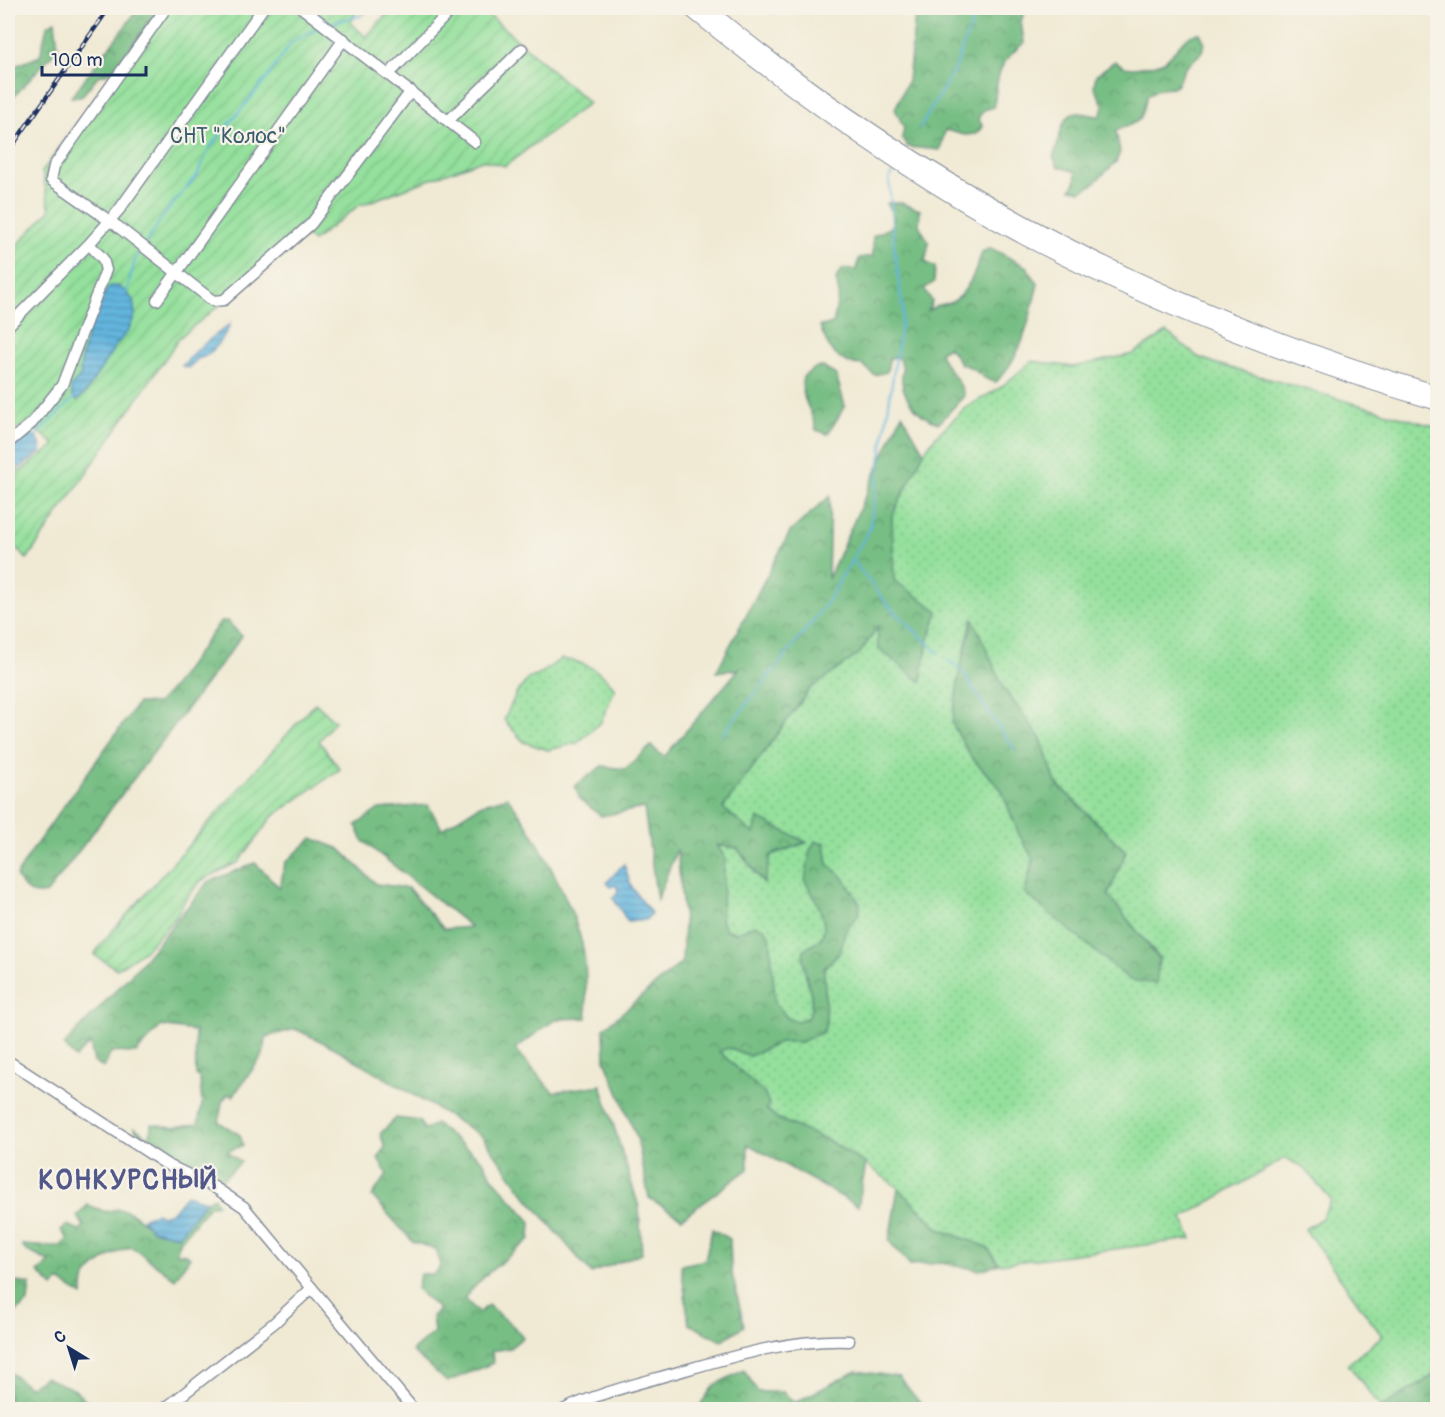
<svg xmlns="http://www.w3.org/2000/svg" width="1445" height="1417" font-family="Pangolin,sans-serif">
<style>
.grass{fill:url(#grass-dots);stroke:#58887d;stroke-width:1.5;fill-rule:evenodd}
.forest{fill:url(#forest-crowns);stroke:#497671;stroke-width:1.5}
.garden{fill:url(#garden-furrows);stroke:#58887d;stroke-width:1.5}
.water{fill:url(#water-rules);stroke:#3f729e;stroke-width:1.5}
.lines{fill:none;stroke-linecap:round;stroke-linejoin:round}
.stream{stroke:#63b5de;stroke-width:2}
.minor-casing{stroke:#868c99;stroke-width:13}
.major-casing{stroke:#868c99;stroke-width:16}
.minor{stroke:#fff;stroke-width:10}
.major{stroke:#fff;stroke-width:14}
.rail-casing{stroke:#1b2f5e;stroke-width:4.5}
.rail{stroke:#f7f3e8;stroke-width:2;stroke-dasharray:7;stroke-linecap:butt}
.labels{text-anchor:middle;stroke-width:4.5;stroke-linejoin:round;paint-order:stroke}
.park-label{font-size:21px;fill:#395b6e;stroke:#f7f3e8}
.district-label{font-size:27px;font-weight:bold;letter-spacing:1.5px;fill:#52598a;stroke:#f7f3e8}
</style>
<defs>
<pattern id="grass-dots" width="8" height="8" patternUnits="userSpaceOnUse" patternTransform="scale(1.5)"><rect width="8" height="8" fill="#94e09c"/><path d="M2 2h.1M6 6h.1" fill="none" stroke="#7fc089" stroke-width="1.8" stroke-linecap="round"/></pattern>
<pattern id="forest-crowns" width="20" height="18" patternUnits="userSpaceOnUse" patternTransform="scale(1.5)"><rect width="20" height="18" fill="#77be84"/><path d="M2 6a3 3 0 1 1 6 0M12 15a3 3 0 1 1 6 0" fill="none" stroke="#619b6f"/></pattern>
<pattern id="garden-furrows" width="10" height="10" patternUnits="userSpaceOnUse" patternTransform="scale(1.5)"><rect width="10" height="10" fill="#94e09c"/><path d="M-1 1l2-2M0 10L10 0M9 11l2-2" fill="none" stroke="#7fc089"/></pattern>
<pattern id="water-rules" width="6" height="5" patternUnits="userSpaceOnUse" patternTransform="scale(1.5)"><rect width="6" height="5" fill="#63b5de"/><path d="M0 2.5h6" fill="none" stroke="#5194b7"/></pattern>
</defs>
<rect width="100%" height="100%" fill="#f7f3e8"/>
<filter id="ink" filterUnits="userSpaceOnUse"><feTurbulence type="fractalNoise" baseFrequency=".0167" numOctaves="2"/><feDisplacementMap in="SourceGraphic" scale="12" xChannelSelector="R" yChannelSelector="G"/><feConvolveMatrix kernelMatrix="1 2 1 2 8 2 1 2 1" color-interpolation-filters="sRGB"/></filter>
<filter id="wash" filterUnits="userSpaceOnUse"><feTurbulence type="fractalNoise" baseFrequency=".008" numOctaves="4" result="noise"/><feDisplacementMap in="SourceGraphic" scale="24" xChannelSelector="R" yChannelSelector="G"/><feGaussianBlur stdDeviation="1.35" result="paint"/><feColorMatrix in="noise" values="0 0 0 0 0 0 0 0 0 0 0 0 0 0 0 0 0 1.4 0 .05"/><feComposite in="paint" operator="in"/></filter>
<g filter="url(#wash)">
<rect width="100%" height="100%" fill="#f0ead4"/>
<path class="grass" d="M1167,332L1198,357L1217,364L1437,427V1373L1381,1408L1348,1364L1382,1336L1305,1229L1322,1218L1331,1200L1304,1168L1285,1158L1182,1218L1192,1239L999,1264L987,1247L939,1229L898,1188L866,1164L831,1142L778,1119L766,1108L765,1094L718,1051L729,1048L750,1056L780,1042H801L826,1022L824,968L840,952L845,931L859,914L843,877L828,864L825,843L805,881C813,894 832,924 820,939C816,943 809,947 804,950C800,976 818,991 809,1017L798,1021L788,1019L775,1003L770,937L726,930L721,920L724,858L716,845L737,848L763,883L771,855L806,843L758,819L754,835L723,808L810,689L859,654L879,626L878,648L921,681L927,645L938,611L893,580L892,516L924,452L936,436L965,408L1000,388L1032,361L1073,367L1133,354ZM972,621L1004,689L1041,739L1056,783L1126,852L1108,895L1159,958L1058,918L1025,893L1033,859L1018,832L1001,789L971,757L952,723L960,669Z
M561,659C583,661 602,671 615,689L601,722L577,743L548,750L524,742L504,720L516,694L529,678L537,676Z"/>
<path class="forest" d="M139,8H159L112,72L98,76L81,97H71Z
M916,8H1026L1021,21L1024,43C996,65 998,75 994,107L984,110L978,118L983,127L976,134L965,135L945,130L940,150L908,147L902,138L904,128L895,109L908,80Z
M55,21L58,48L8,103V69L40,56L47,26Z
M1200,33L1205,43L1201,53L1185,68L1176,86L1156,90L1147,96C1139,129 1142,117 1116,131L1120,152L1116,162L1091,186L1081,191L1071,189L1075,183L1076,172L1057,166L1053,156C1061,145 1058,115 1077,113C1083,112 1093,116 1100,116L1104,106L1094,86L1096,75L1115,61C1124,68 1130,69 1141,67C1149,66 1157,65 1164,61C1178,51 1181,36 1200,33Z
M887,203H901L920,210L919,225L929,243L925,262L935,267L934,282L924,289L932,301L928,311C941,302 937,306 949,303C966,298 978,266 982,252L991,248L1027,267L1038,284C1028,321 1025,353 996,382C980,380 976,366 961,364L949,347L940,352C944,369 961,378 964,396L939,423C923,419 908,405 903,387C899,372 908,372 897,356L889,359L887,372L874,375L863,365C837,364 828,350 820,326L833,324L839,294L836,279L842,269L856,270L859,258L873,256V236L890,228L894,219Z
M823,367L836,375L845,406L828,434L816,430C813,410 799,399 803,377L815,368Z
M902,414L924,452L892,516L894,580L938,611L927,645L921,682L878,648V627L859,654L810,689L723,808L754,834L758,818L806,842L771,855L764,883L737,848L717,845L725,858L721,920L726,930L736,933L754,925L764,928L770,937L775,1003L788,1019L798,1021L809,1017C818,992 800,975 804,950C809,947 816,943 820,939C832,924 813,894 805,881L810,850L815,841L825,843L828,864L843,877L860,904L859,914L845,931L840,952L824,968L826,1023L823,1032L801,1042H780L750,1056L729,1048L719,1051L765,1094L769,1104L766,1109L778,1119L831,1142L866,1164L858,1206L748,1144V1169L682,1218L649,1198L637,1138L605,1060L604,1028L682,962L684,922L677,849L657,900L644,808L601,816L580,799L575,786L602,766L625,769L651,746L664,757L739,669L716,672L790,532L830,496L828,579Z
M973,619L1004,689L1041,739L1056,783L1126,852L1108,895L1159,959L1156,984L1130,980L1025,893L1033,859L1018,832L1001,789L971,757L952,723L960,669Z
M227,621L242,636L47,893C30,897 25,890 16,876L35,846L138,703L157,704L173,687L220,622Z
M507,797C532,826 571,902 581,940C588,964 585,993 587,1018L556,1019L515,1049L553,1092L601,1085L639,1207L642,1253L591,1273L525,1195L482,1136L335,1048L295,1029L266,1037L263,1055L233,1096L228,1094L222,1102L219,1122L240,1135L243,1145L227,1152L241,1162L218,1183L202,1174L197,1177L140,1141L135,1128L150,1138L151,1124L173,1127L198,1124L202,1105L200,1078L196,1075L195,1031L161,1026L136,1053L111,1052L104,1068L94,1062L90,1043L75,1058L64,1045L138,967L208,882L255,863L280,888L285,863L312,838L340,849L376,884L408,888L444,929L471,927L363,841L356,825L379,809L428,805L442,829L480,805Z
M396,1118L420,1121L424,1130L436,1124L483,1161L493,1178L531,1222L530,1239L487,1274L464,1298L479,1313L488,1305C500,1316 513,1323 523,1337L510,1348L492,1351L493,1363L447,1382L412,1351L434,1332L432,1316L439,1310L417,1289L420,1274H435L441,1265L436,1249L413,1242L372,1196L387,1174L378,1159L385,1147L380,1134Z
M898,1188L939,1229L987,1247L999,1264L980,1270L942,1263L910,1265L889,1241Z
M214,1197L217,1204L209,1206L178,1244L177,1253L186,1254L190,1257L175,1279L132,1247C118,1250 90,1266 84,1281C83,1285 83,1292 83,1296L59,1281L53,1287L38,1272L50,1262L25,1250L22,1245L59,1247L68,1239L61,1230L67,1225L80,1230L84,1226L77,1216L88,1205L106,1212C126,1203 136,1217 151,1228C157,1233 170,1234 178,1235L206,1201Z
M712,1229L730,1239L731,1269L744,1326L721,1341L689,1324L681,1265L705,1260Z
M8,1281L30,1284L28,1302L8,1319Z
M744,1370L758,1392H783L794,1403L856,1371L899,1377L925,1409H704L700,1405L714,1385Z
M8,1371L29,1387L45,1377L75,1390L95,1409H8Z
M1437,1373V1409L1381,1408Z"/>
<path class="garden" d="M161,8H361L355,13L351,23L366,37L392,8H481L589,103L505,166L482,160L358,206L313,241L306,236L180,337L27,559L8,540V480L55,445L27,422L8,437V255L50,210L42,172Z
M315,703L335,721L319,741L340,769L272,817L239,862L202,880L184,901L177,916L145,950L117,969L94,955L100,945Z"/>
<path class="water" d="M110,286H118L126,292L133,300L135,315L128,331L116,345L86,392L77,401L72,395L71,386L81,375C77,357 98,300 110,286Z
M230,324C227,333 210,359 199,358L188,368L182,366L200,347Z
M26,433C36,435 42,442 41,452L8,476V449Z
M624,864L631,886L651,913L646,920L628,922L613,898L618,891L616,885L611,887L607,882Z
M186,1195L206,1201L178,1236L152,1230L142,1219L156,1213L163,1216L173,1211Z"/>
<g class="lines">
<path class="stream" d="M329,23L360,16L370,8
M920,128L954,70L978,8
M146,243L163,216L197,175L210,147L267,78L292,42L321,26
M126,293L135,260L141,250
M34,437L75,397
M852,559L886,603L938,653
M948,660L960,669L1014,749
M722,735L825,606L870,528L903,311L894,247L889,179L892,173"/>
</g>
</g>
<g filter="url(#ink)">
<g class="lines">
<defs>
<path id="minor" d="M166,8L54,166L51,180L117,226L213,301L224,300L311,224L411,91
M302,8L475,142
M389,74L453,8
M449,120L522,49
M157,300L344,39
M8,326L89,244L119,210L263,8
M8,443L32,423L62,385L106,270L103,259L89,244
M8,1061L166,1164L214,1187L244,1207L414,1410
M163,1410L274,1323L312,1288
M563,1410C601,1392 641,1383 682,1371C737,1355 791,1339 849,1341"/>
<path id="major" d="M689,8C795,94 908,176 1029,240C1159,308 1297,362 1438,403
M706,8C921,186 1170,314 1438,393"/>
</defs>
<use href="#minor" class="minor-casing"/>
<use href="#major" class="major-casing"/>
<use href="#minor" class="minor"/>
<use href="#major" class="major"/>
<defs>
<path id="rail" d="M8,152L109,8"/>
</defs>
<use href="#rail" class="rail-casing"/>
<use href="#rail" class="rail"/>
</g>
</g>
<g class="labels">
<g class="park-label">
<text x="228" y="143">СНТ "Колос"</text>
</g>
<g class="district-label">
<text x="128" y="1189">КОНКУРСНЫЙ</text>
</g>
</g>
<rect width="1445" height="1417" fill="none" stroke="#f7f3e8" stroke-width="30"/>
<g transform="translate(69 1348) rotate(322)" stroke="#f7f3e8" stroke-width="4.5" paint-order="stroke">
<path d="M0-4.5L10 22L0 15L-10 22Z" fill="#1b2f5e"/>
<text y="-9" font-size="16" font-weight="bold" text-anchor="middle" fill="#1b2f5e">С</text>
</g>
<path d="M42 66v9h104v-9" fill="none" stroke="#1b2f5e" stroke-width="3"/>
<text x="51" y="66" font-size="18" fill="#1b2f5e" stroke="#f7f3e8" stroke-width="4.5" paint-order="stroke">100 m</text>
</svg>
